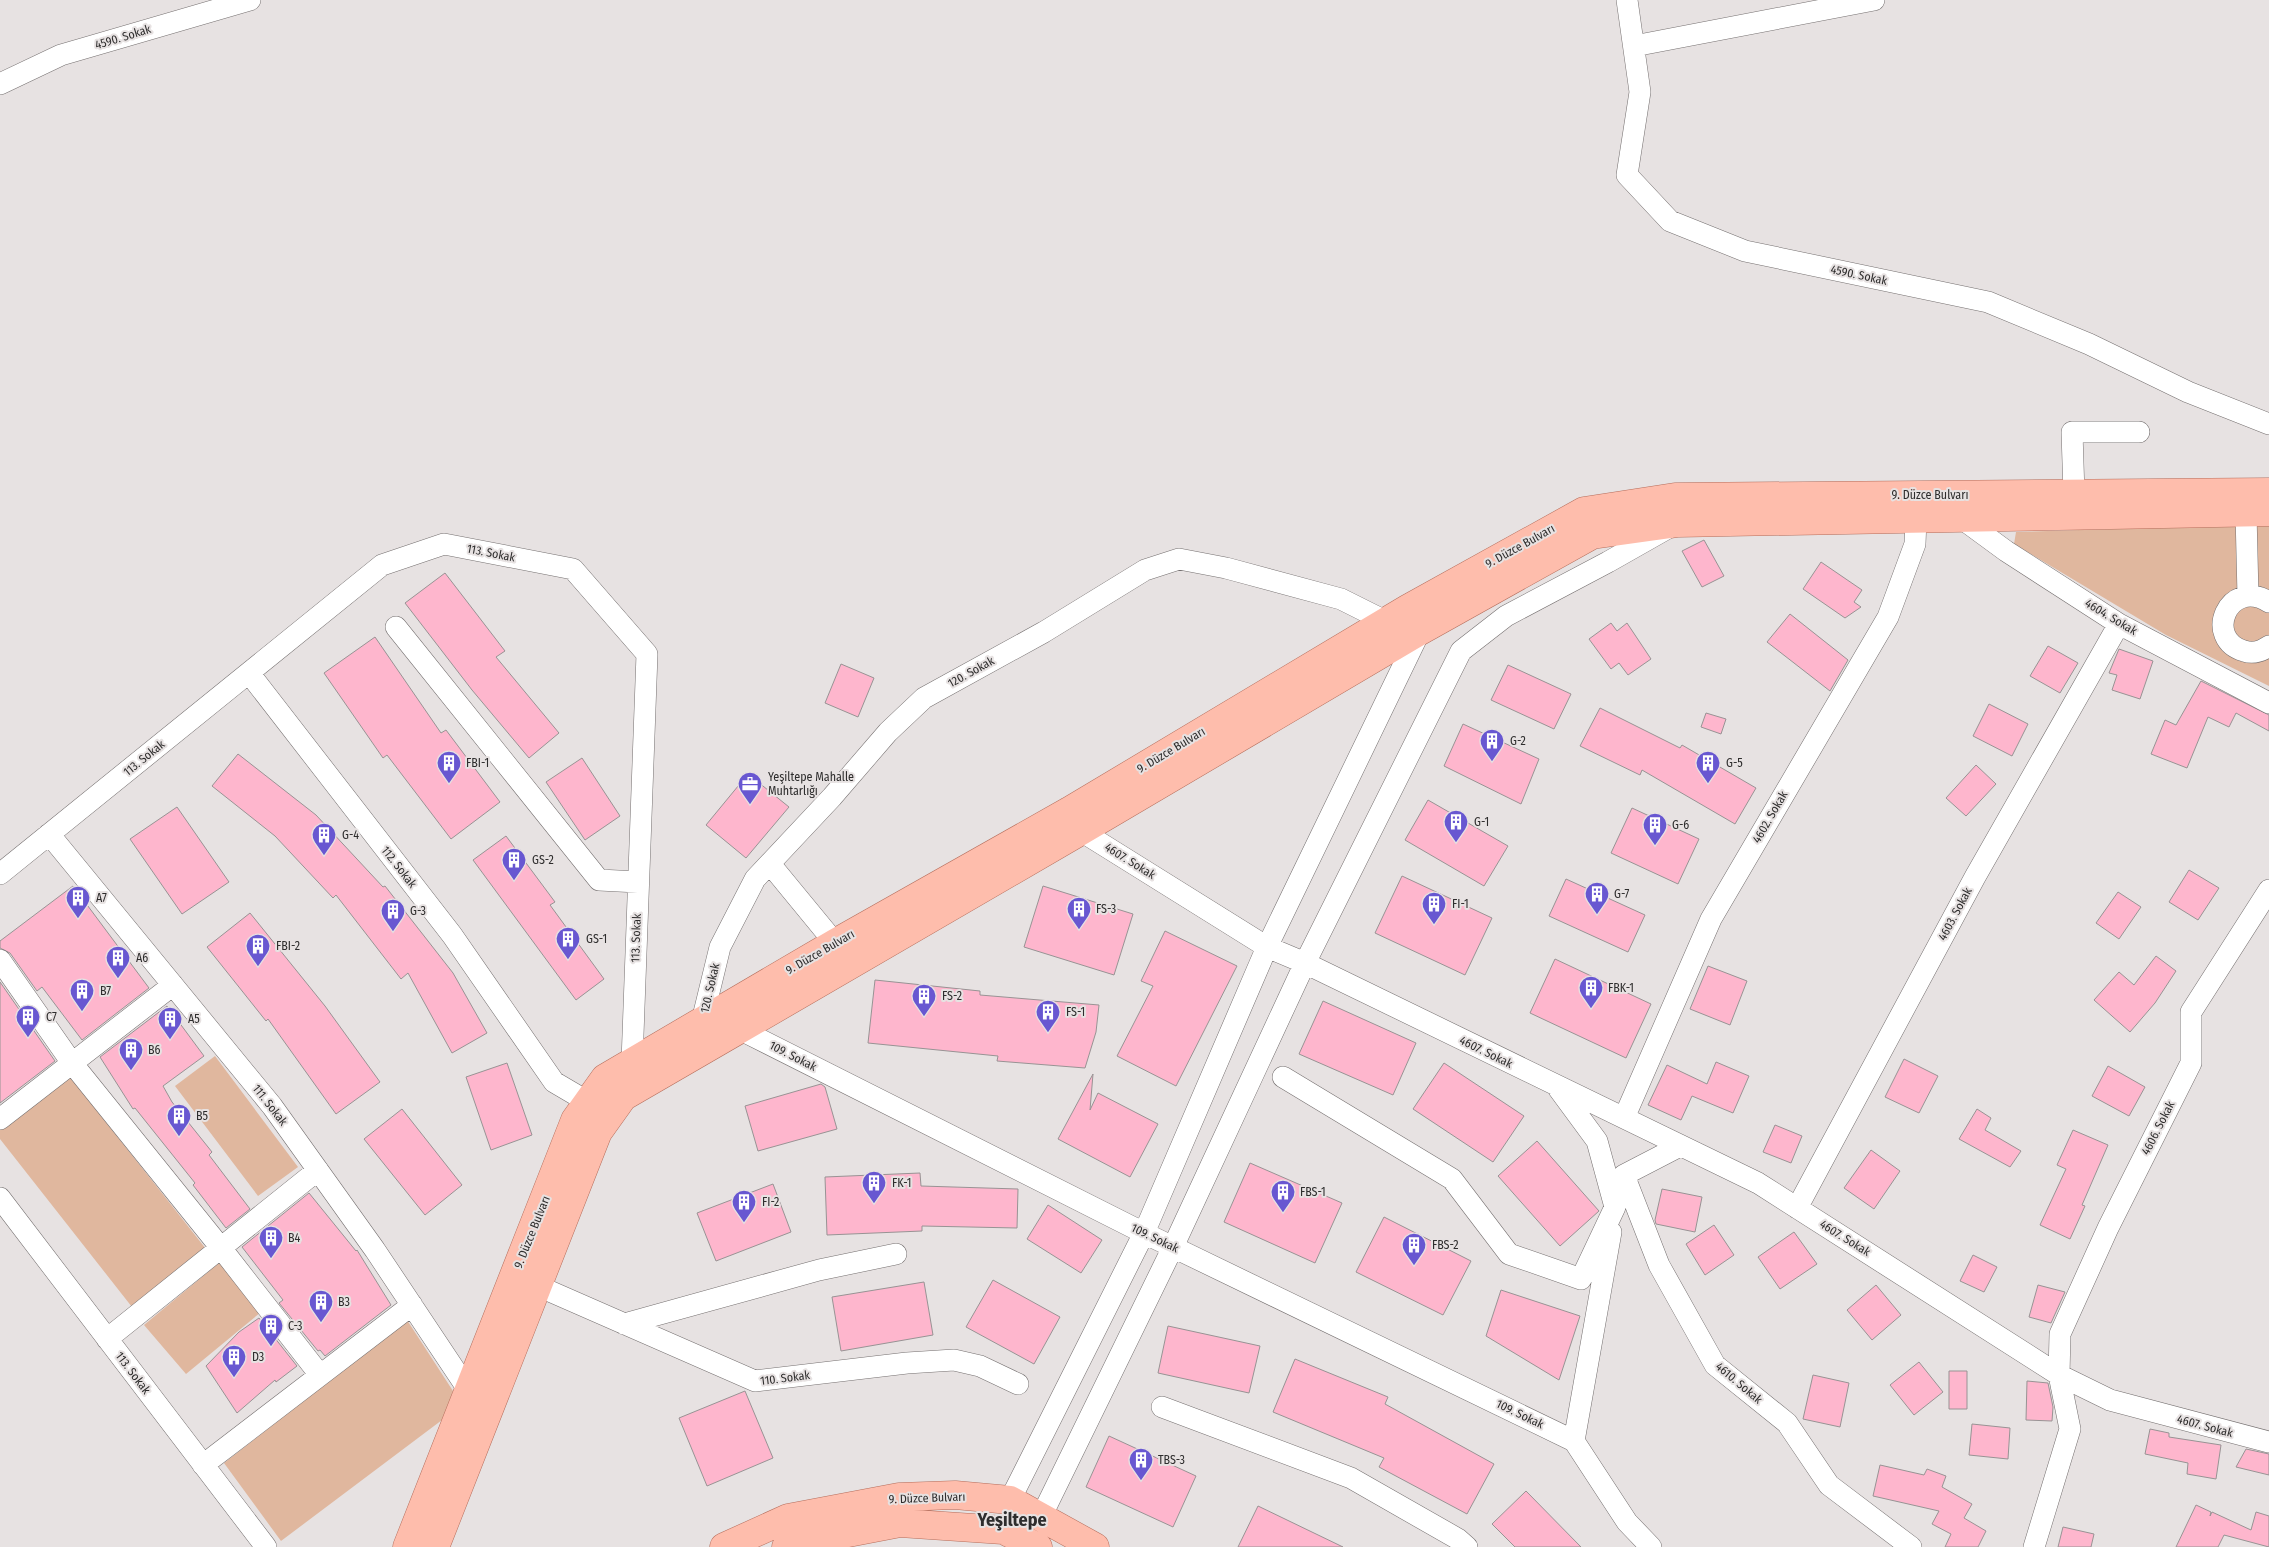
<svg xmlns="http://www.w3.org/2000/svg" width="2269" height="1547" font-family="'Fira Sans Condensed',sans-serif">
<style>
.green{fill:#e0b79e}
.building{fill:#feb6cd;stroke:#989394}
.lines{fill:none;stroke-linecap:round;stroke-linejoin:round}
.minor-casing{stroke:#757070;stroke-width:22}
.major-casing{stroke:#b56e5c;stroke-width:29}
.minor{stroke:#fff;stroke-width:21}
.major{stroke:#febdac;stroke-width:28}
.labels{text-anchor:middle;stroke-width:4;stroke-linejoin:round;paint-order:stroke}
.street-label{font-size:12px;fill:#2e2d2d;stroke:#e7e2e2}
.poi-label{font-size:12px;fill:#2e2d2d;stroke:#e7e2e2;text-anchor:start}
.district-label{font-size:18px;font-weight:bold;fill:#2e2d2d;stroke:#e7e2e2}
</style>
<rect width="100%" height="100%" fill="#e7e2e2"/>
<path class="green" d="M2269,524V686L2166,635L2014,544L2016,532Z
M215,1056L298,1167L258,1196L175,1086Z
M68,1074L206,1249L132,1307L0,1139V1128Z
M220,1262L261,1312L186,1374L144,1325Z
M407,1320L453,1391L446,1417L281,1541L224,1463Z"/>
<path class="building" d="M1704,540L1724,576L1702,587L1682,551Z
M1821,562L1862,590L1854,602L1861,607L1845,618L1803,589Z
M445,573L505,651L496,657L559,733L529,758L472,690L405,603Z
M1790,614L1848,660L1830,691L1767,642Z
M1611,623L1617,631L1627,623L1651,659L1628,675L1619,663L1611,669L1589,639Z
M375,637L441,733L446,730L500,802L451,839L387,755L383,758L324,673Z
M2048,646L2078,663L2060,693L2030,676Z
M2119,649L2153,661L2140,699L2112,690L2117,675L2109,673Z
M841,664L874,678L858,717L825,703Z
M1508,665L1571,694L1554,729L1491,700Z
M2201,681L2269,715V731L2236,713L2229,727L2208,717L2187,768L2151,754L2165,720L2176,725Z
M1989,704L2028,724L2012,756L1973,736Z
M1600,708L1680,748L1682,745L1756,788L1735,824L1642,770L1640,775L1580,746Z
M1706,713L1726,719L1721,734L1701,727Z
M1463,724L1539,759L1521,804L1444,766Z
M238,754L316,815L383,887L385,886L453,973L487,1033L452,1053L408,973L401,979L336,895L333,898L275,836L212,786Z
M582,758L620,816L585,840L546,782Z
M1976,765L1996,784L1966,816L1946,798Z
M748,774L789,807L746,858L706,825Z
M1428,800L1508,846L1484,886L1405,840Z
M177,807L229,882L182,914L130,839Z
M1632,808L1699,839L1678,884L1611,853Z
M506,836L555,902L550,905L604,979L576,1000L473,860Z
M2189,870L2219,888L2198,920L2169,902Z
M1402,876L1492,918L1465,975L1375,933Z
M1566,879L1645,915L1628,952L1549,916Z
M73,886L149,988L82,1040L42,987L37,991L10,953L0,948V941Z
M1043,886L1133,914L1114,975L1024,947Z
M2118,892L2141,907L2119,939L2096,923Z
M250,913L325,1006L380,1082L336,1114L268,1019L266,1021L207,947Z
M1165,931L1237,966L1176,1086L1117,1056L1153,986L1141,981Z
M2156,956L2176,971L2155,1003L2130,1032L2094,1000L2119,972L2134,985Z
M1555,959L1651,1004L1626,1058L1530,1013Z
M1708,966L1747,981L1730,1025L1690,1009Z
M875,980L980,991V995L1099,1005L1096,1032L1085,1068L997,1061L998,1056L868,1043Z
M0,982L55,1061L0,1103Z
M1323,1001L1416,1043L1393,1095L1299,1054Z
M167,1006L204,1056L163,1086L172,1102L212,1152L209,1155L250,1209L226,1228L193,1185L195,1183L135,1108L133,1109L100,1057Z
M1904,1059L1938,1076L1919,1113L1885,1097Z
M1716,1062L1749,1076L1733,1113L1692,1096L1681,1120L1648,1105L1667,1065L1707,1084Z
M507,1063L532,1135L491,1150L466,1077Z
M1444,1063L1524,1116L1493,1162L1413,1109Z
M2108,1066L2145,1087L2129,1116L2092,1096Z
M1093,1074L1090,1110L1098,1093L1158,1124L1130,1177L1058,1139Z
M821,1084L825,1087L837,1129L758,1151L745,1106Z
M402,1109L462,1185L425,1215L364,1139Z
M1977,1109L1991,1118L1985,1130L2021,1151L2010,1167L1959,1139Z
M1775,1125L1802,1136L1791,1163L1763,1152Z
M2073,1130L2108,1145L2082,1205L2085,1206L2070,1239L2040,1225L2066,1169L2057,1165Z
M1537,1141L1599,1211L1560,1246L1498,1176Z
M1871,1150L1900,1171L1874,1209L1844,1188Z
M1250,1163L1342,1203L1315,1263L1224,1222Z
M920,1173L921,1186L1018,1189L1017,1228L922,1226V1231L827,1235L825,1177Z
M773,1184L791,1232L716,1261L697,1213Z
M1662,1189L1702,1197L1695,1232L1656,1224L1655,1220Z
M309,1193L356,1251L357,1250L391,1305L325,1356L320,1350L318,1351L279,1303L283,1300L242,1247Z
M1048,1205L1102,1240L1081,1273L1027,1239Z
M1384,1217L1471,1261L1443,1315L1356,1272Z
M1714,1225L1734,1255L1705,1275L1686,1244Z
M1794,1232L1817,1264L1780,1289L1758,1257Z
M1973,1255L1997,1267L1984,1292L1960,1281Z
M993,1280L1060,1317L1034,1364L966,1327Z
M924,1282L933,1335L841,1351L832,1297Z
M1876,1285L1901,1315L1872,1340L1847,1310Z
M2038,1285L2065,1292L2051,1323L2029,1317Z
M1501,1290L1580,1316L1559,1380L1486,1336Z
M259,1318L297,1366L276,1382L275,1380L237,1413L206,1366L239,1332Z
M1168,1326L1260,1346L1249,1393L1158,1373Z
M1295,1359L1388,1397L1385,1404L1494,1464L1467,1514L1379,1467L1384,1458L1273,1412Z
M1919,1362L1943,1392L1914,1415L1890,1385Z
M1949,1371H1967V1409H1949Z
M1813,1375L1849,1383L1840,1427L1803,1419Z
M2027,1381L2048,1383L2053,1407L2052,1421L2026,1420Z
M745,1391L773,1458L707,1486L679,1418Z
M1972,1424L2010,1428L2008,1459L1969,1455Z
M2150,1429L2169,1433V1437L2221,1445L2216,1479L2187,1474L2188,1463L2145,1454Z
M1109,1436L1196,1476L1173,1527L1086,1487Z
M2246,1449L2269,1454V1475L2236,1467Z
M1880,1465L1924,1475L1927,1469L1946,1476L1942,1487L1972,1504L1964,1518L1986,1531L1978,1547H1945L1951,1534L1932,1524L1939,1511L1873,1496Z
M1526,1491L1581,1547H1515L1492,1524Z
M2196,1505L2211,1512L2210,1516L2212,1512L2251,1530L2256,1512L2269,1516V1547L2224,1535L2218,1547H2176Z
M1258,1506L1343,1547H1238Z
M2063,1527L2094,1534L2091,1547H2058Z"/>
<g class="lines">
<defs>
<path id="minor" d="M1627,0L1640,92L1627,175L1670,221L1745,251L1988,302L2089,344L2188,392L2269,424
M1634,46L1874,0
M0,84L61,55L250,0
M2074,494L2072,432H2139
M2246,513L2248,596
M1961,518L2006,551L2119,624L2269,703
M2269,602C2228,577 2203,639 2244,651C2253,654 2262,651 2269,646
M396,627L599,880L638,882
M249,673L452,935L554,1082L588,1102
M1081,831L1267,947L1305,963L1758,1183L2059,1375L2070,1429L2034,1547
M49,834L272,1106L375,1250L469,1391
M770,864L835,943
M0,874L382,565L444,544L573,569L647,654L632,1062
M2269,890L2191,1012V1063L2108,1228L2060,1334L2059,1375L2110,1400L2269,1442
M0,960L72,1063L221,1248L320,1375
M702,1021L720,947L755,879L832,797L888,732L924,698L1044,632L1145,570L1179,559L1226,568L1341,599L1385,621
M739,1029L1144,1233L1574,1441
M1283,1077L1452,1179L1509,1254L1581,1279L1615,1207L1597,1141L1558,1088
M1624,1118L1711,919L1888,617L1915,544L1916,519
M0,1119L173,985
M1624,1175L1659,1265L1715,1365L1787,1423L1829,1485L1911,1547
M1621,1187L1624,1175L1680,1146
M0,1198L266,1547
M1797,1208L1975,877L2119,624
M538,1286L755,1381L907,1363L954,1360L980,1366L1018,1384
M624,1324L819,1270L896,1254
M107,1339L318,1170
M1162,1407L1351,1478L1458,1539L1467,1547
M1574,1441L1611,1232
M1574,1441L1627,1522L1651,1547
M203,1465L412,1305
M1010,1500L1144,1233L1267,947L1420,631
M1041,1517L1173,1247L1305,963L1461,651L1506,616L1608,562L1668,528"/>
<path id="major" d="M407,1547L575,1120L605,1078L835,943L1069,811L1407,609L1584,511L1675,497L2269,492
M435,1547L598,1132L623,1097L1081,831L1420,631L1592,535L1678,523L2269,512
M724,1547L788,1518L899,1497L955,1495L1010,1500L1095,1547
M786,1547L796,1543L900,1523L1003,1530L1038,1547"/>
</defs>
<use href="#minor" class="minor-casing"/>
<use href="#major" class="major-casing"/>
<use href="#minor" class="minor"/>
<use href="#major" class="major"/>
</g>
<defs>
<symbol id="building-pin" viewBox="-11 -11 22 30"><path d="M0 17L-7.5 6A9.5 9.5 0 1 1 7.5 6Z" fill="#6857d1" stroke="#e7e2e2"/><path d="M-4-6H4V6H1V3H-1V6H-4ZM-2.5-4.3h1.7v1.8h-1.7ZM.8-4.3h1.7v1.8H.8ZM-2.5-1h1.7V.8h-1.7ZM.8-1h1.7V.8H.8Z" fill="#fff"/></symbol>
<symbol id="office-pin" viewBox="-11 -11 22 30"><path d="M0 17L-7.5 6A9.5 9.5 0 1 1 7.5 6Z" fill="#6857d1" stroke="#e7e2e2"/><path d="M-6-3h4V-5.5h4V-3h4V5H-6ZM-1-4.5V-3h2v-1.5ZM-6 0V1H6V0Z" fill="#fff"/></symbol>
</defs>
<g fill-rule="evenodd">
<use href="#building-pin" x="1478" y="727" width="28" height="38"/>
<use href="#building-pin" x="435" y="749" width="28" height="38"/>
<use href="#building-pin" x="1694" y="749" width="28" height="38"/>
<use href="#office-pin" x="736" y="770" width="28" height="38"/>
<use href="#building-pin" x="1442" y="808" width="28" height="38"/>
<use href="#building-pin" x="1641" y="811" width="28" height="38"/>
<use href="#building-pin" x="310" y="821" width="28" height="38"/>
<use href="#building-pin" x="500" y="846" width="28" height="38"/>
<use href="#building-pin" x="1583" y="880" width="28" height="38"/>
<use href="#building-pin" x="64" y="884" width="28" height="38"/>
<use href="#building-pin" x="1420" y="890" width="28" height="38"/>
<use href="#building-pin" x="1065" y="895" width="28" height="38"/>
<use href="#building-pin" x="379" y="897" width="28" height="38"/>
<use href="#building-pin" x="554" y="925" width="28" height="38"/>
<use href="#building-pin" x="244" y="932" width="28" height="38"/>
<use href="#building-pin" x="104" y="944" width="28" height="38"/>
<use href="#building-pin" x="1577" y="974" width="28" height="38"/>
<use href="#building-pin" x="68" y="977" width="28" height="38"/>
<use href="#building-pin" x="910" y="982" width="28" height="38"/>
<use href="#building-pin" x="1034" y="998" width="28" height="38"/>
<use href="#building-pin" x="14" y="1003" width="28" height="38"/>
<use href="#building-pin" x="156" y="1005" width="28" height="38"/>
<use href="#building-pin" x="117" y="1036" width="28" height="38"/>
<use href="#building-pin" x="165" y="1102" width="28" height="38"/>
<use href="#building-pin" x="860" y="1169" width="28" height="38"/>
<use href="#building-pin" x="1269" y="1178" width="28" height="38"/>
<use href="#building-pin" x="730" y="1188" width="28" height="38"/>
<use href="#building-pin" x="257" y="1224" width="28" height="38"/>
<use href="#building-pin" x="1400" y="1231" width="28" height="38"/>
<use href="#building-pin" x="307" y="1288" width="28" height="38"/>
<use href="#building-pin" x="257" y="1312" width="28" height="38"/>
<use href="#building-pin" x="220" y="1343" width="28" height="38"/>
<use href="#building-pin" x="1127" y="1446" width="28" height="38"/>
</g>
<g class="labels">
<g class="street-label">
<text transform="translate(123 37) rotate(-17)" y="4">4590. Sokak</text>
<text transform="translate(1859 275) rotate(12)" y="4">4590. Sokak</text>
<text x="1930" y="499">9. Düzce Bulvarı</text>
<text transform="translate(1520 546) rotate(-29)" y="4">9. Düzce Bulvarı</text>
<text transform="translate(491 553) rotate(11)" y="4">113. Sokak</text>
<text transform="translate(2111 617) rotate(31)" y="4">4604. Sokak</text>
<text transform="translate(971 672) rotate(-29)" y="4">120. Sokak</text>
<text transform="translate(1171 750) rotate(-31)" y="4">9. Düzce Bulvarı</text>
<text transform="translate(144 758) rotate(-39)" y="4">113. Sokak</text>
<text transform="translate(1770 817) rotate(-60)" y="4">4602. Sokak</text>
<text transform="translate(1130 861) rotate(32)" y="4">4607. Sokak</text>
<text transform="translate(399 867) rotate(52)" y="4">112. Sokak</text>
<text transform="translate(1955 914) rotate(-62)" y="4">4603. Sokak</text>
<text transform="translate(636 938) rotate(-88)" y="4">113. Sokak</text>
<text transform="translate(820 952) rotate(-30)" y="4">9. Düzce Bulvarı</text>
<text transform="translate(710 988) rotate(-77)" y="4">120. Sokak</text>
<text transform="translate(1486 1052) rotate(26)" y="4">4607. Sokak</text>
<text transform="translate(793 1056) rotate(27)" y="4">109. Sokak</text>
<text transform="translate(270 1105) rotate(52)" y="4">111. Sokak</text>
<text transform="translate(2158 1128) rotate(-63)" y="4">4606. Sokak</text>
<text transform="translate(532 1232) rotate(-68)" y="4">9. Düzce Bulvarı</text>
<text transform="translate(1155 1238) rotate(26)" y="4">109. Sokak</text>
<text transform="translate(1845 1238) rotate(32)" y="4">4607. Sokak</text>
<text transform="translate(133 1373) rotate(53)" y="4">113. Sokak</text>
<text transform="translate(785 1378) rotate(-7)" y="4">110. Sokak</text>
<text transform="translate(1739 1383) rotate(40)" y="4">4610. Sokak</text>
<text transform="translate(1520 1414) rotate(26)" y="4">109. Sokak</text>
<text transform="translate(2205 1426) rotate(15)" y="4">4607. Sokak</text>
<text transform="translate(927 1498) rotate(-2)" y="4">9. Düzce Bulvarı</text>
</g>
<g class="poi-label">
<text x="1510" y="745">G-2</text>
<text x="466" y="767">FBI-1</text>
<text x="1726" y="767">G-5</text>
<text x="768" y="781">Yeşiltepe Mahalle<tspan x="768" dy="14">Muhtarlığı</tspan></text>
<text x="1474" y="826">G-1</text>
<text x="1672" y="829">G-6</text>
<text x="342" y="839">G-4</text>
<text x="532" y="864">GS-2</text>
<text x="1614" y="898">G-7</text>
<text x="96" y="902">A7</text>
<text x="1452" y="908">FI-1</text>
<text x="1096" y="913">FS-3</text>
<text x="410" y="915">G-3</text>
<text x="586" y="943">GS-1</text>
<text x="276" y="950">FBI-2</text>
<text x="136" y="962">A6</text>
<text x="1608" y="992">FBK-1</text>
<text x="100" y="995">B7</text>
<text x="942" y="1000">FS-2</text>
<text x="1066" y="1016">FS-1</text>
<text x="46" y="1021">C7</text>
<text x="188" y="1023">A5</text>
<text x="148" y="1054">B6</text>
<text x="196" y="1120">B5</text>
<text x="892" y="1187">FK-1</text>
<text x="1300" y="1196">FBS-1</text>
<text x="762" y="1206">FI-2</text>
<text x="288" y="1242">B4</text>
<text x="1432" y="1249">FBS-2</text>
<text x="338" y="1306">B3</text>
<text x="288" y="1330">C-3</text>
<text x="252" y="1361">D3</text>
<text x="1158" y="1464">TBS-3</text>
</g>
<g class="district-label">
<text x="1012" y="1526">Yeşiltepe</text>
</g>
</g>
</svg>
